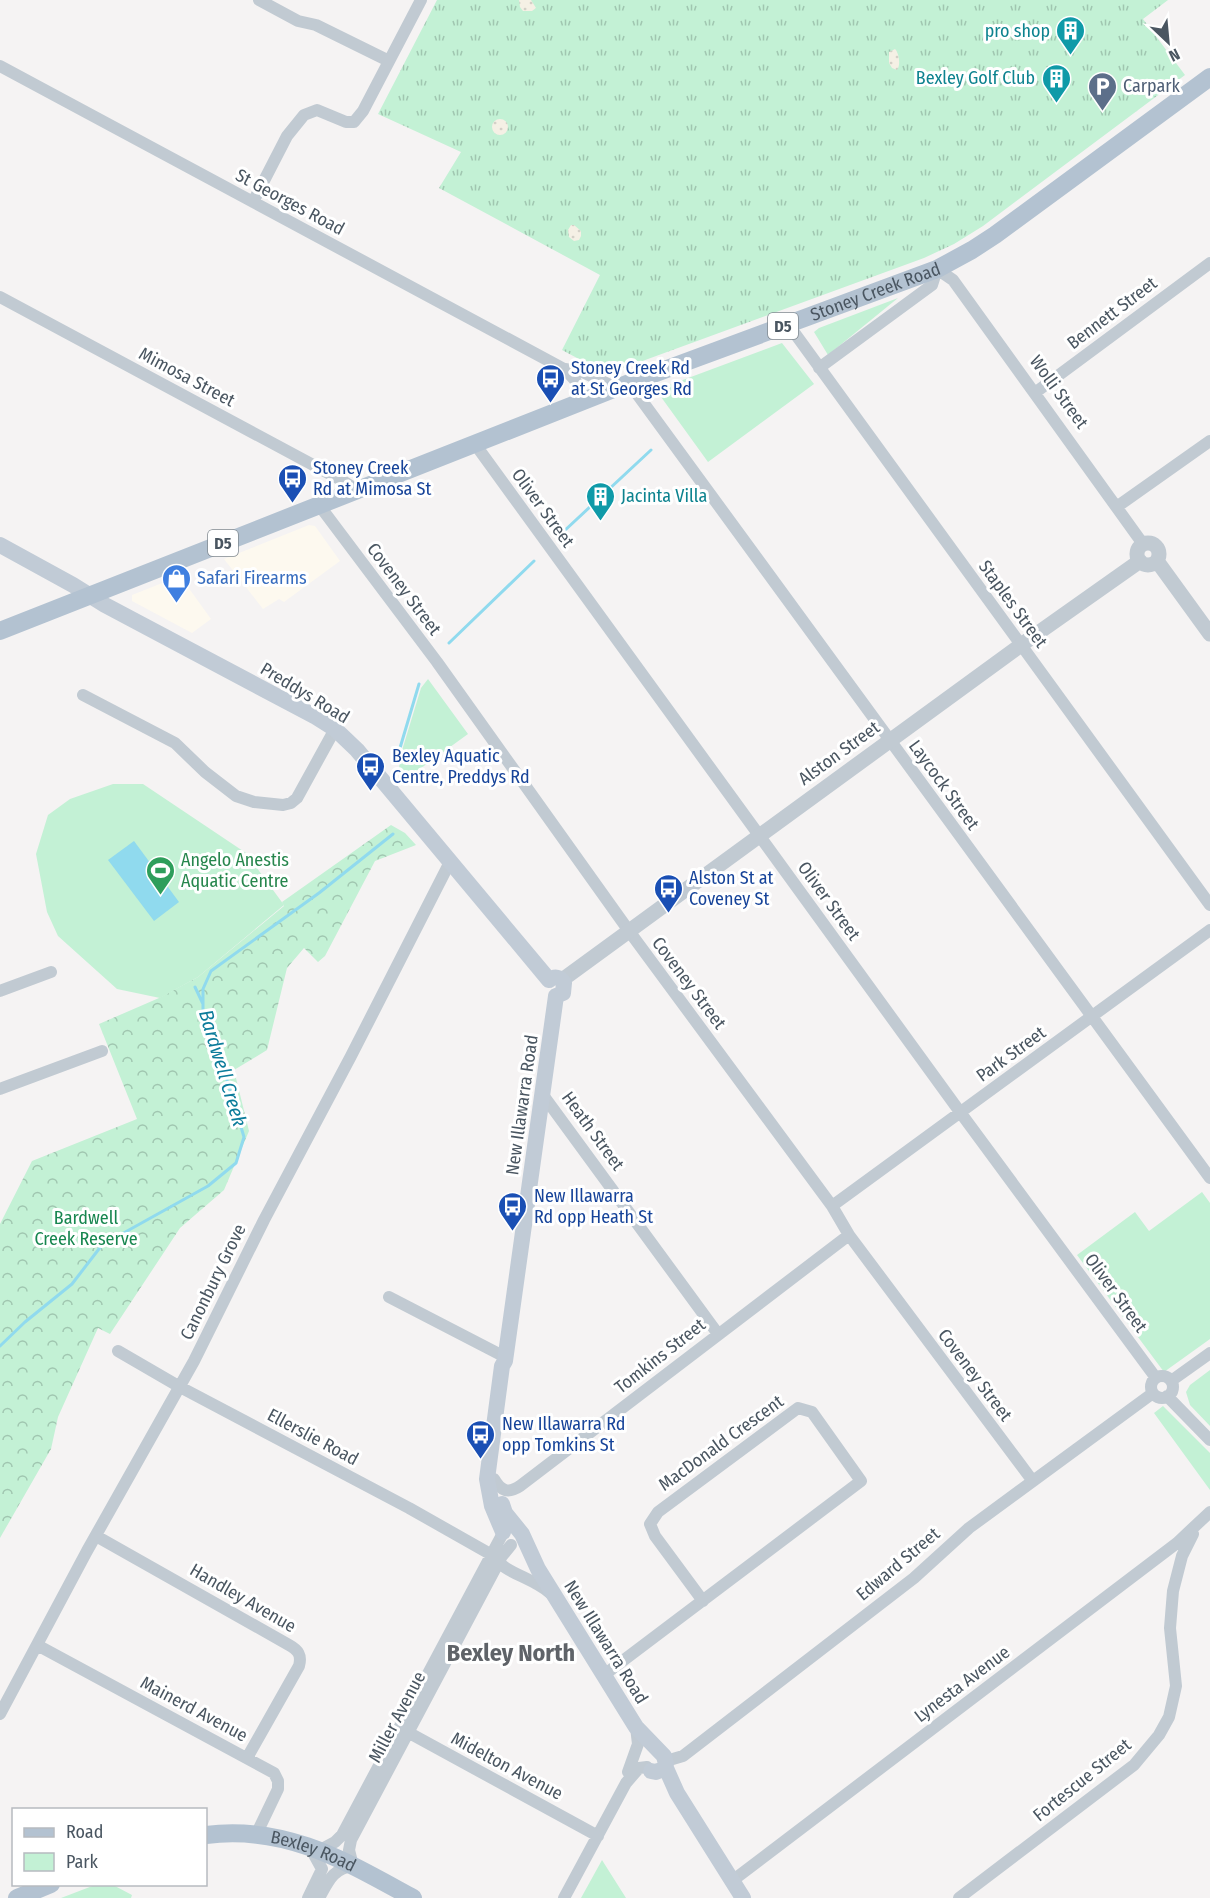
<svg xmlns="http://www.w3.org/2000/svg" width="1210" height="1898" font-family="'Fira Sans Condensed',sans-serif">
<style>
.commercial{fill:#fdf9ef}
.grass{fill:url(#grass-tufts)}
.forest{fill:url(#forest-crowns)}
.sand{fill:url(#sand-dots)}
.green{fill:#c3f1d5}
.water{fill:#90daee}
.lines{fill:none;stroke-linecap:round;stroke-linejoin:round}
.stream{stroke:#90daee;stroke-width:3}
.minor{stroke:#c1cad2;stroke-width:12}
.tertiary{stroke:#c1cad2;stroke-width:15}
.secondary{stroke:#c1cbd6;stroke-width:16}
.primary{stroke:#b3c2d1;stroke-width:18}
.labels{text-anchor:middle;stroke-width:6;stroke-linejoin:round;paint-order:stroke}
.shield{fill:#fff;stroke:#808990;stroke-width:1.5}
.shield-label{font-size:16px;font-weight:bold;fill:#4a5661}
.culture-label{font-size:18px;fill:#0d838f;stroke:#fff;text-anchor:end}
.service-label{font-size:18px;fill:#4e5e75;stroke:#fff;text-anchor:start}
.street-label{font-size:18px;fill:#4a5661;stroke:#fff}
.transit-label{font-size:18px;fill:#164399;stroke:#fff;text-anchor:start}
.shop-label{font-size:18px;fill:#366cbe;stroke:#fff;text-anchor:start}
.leisure-label{font-size:18px;fill:#27864d;stroke:#fff;text-anchor:start}
.park-label{font-size:18px;fill:#17864f;stroke:#fff}
.water-label{font-size:20px;font-style:italic;fill:#0c7c9b;stroke:#fff}
.district-label{font-size:24px;font-weight:bold;fill:#5f6368;stroke:#fff}
</style>
<defs>
<pattern id="grass-tufts" width="24" height="20" patternUnits="userSpaceOnUse" patternTransform="scale(1.5)"><rect width="24" height="20" fill="#c3f1d5"/><path d="M3 7l-1-3M5 7V3M7 7l1-3M15 17l-1-3M17 17v-4M19 17l1-3" fill="none" stroke="#a0c6b0"/></pattern>
<pattern id="forest-crowns" width="20" height="18" patternUnits="userSpaceOnUse" patternTransform="scale(1.5)"><rect width="20" height="18" fill="#c3f1d5"/><path d="M2 6a3 3 0 1 1 6 0M12 15a3 3 0 1 1 6 0" fill="none" stroke="#a0c6b0"/></pattern>
<pattern id="sand-dots" width="8" height="8" patternUnits="userSpaceOnUse" patternTransform="scale(1.5)"><rect width="8" height="8" fill="#f5f0e5"/><path d="M2 2h.1M6 6h.1" fill="none" stroke="#d4d0c7" stroke-width="1.8" stroke-linecap="round"/></pattern>
</defs>
<rect width="100%" height="100%" fill="#f5f3f3"/>
<path class="commercial" d="M309,525L315,526L340,561L284,602L279,599L263,609L224,559Z
M180,576L211,619L192,633L132,601V595Z"/>
<path class="grass" d="M437,0H1168L1143,19L1185,75L983,226L954,244L924,258L607,374L562,350L600,275L439,188L461,152L378,114Z"/>
<path class="forest" d="M391,825L405,833L416,845L375,861L325,956L318,962L304,948L287,968L267,1050L234,1070L249,1131L224,1190L180,1228L110,1334L98,1328L58,1417L51,1449L0,1538V1224L32,1161L137,1119L99,1024L159,998L198,977L284,906L282,902Z"/>
<path class="sand" d="M519,0H531L536,8L532,11H523L520,7Z
M895,49C899,53 901,65 897,70L892,68L889,63V52Z
M492 127a8 8 0 1 1 16 0a8 8 0 1 1-16 0Z
M571,225H574L581,231V236L579,240L574,241L569,237L568,230Z"/>
<path class="green" d="M898,298L828,355L814,332L819,328Z
M782,343L814,384L708,462L656,390Z
M428,679L468,734L406,779L399,771L400,757L421,688Z
M113,784H143L246,853L284,905L198,977L160,998L117,989L58,936L47,912L36,854L48,815L70,799Z
M1202,1192L1210,1203V1339L1164,1372L1077,1255L1135,1212L1149,1231Z
M1210,1370V1426L1190,1405L1186,1392L1190,1385Z
M1163,1406L1210,1453V1490L1154,1413Z
M602,1860L626,1898H581Z
M95,1885H113L132,1895L131,1898H61Z"/>
<path class="water" d="M134,841L179,902L154,921L108,860Z"/>
<g class="lines">
<path class="stream" d="M562,533L651,450
M449,643L534,561
M397,758L419,684
M195,987L203,1004
M0,1346L25,1322L72,1284L102,1245L208,1186L236,1163L244,1137L214,1037L203,1012V989L211,971L319,893L393,834"/>
<path class="minor" d="M259,0L298,21L316,25L389,61
M0,66L564,369C574,378 580,383 579,397L572,405
M253,202L287,136L304,115L317,110L346,122H354L363,111L421,0
M0,297L343,481L357,490
M788,324L1210,905
M819,368L932,285L937,269L953,280L1143,544
M565,369L583,372L616,388
M629,383L1210,1178
M1036,392L1210,263
M475,444L960,1112L1156,1378
M319,505L437,662L629,931L832,1206L849,1235L1032,1480
M1118,506L1210,441
M83,695L175,743L205,772L236,796L254,802L283,805L291,803L297,798L335,729
M0,991L51,972
M0,1089L102,1051
M543,1095L718,1334
M832,1206L1210,930
M389,1297L505,1357
M118,1351L180,1387L409,1508L492,1555C505,1574 532,1577 550,1593
M1151 1387a11 11 0 1 1 22 0a11 11 0 1 1-22 0Z
M1171,1381L1210,1353
M1167,1396L1210,1440
M494,1479C501,1491 508,1494 520,1486L849,1235
M96,1536L289,1645C298,1650 302,1655 299,1666L247,1758
M37,1645L274,1773L278,1781V1789L256,1835
M604,1675L861,1481L812,1412L798,1408L658,1512L650,1524L655,1536L703,1601
M0,1714L87,1551L194,1361L264,1220L351,1056L450,862
M402,1729L598,1836
M666,1761L683,1756L914,1578L969,1528L1153,1393
M628,1772L638,1744L636,1727
M320,1850L335,1842L342,1835L503,1533
M732,1881L1177,1543L1210,1512
M308,1898L322,1869L311,1849
M319,1898C328,1882 333,1868 353,1866L349,1850L351,1840L502,1556L511,1545
M564,1898L626,1783L639,1768L647,1767
M959,1898L1134,1765L1159,1735L1169,1717L1176,1686L1170,1628L1173,1591L1182,1556L1193,1534"/>
<path class="tertiary" d="M1137 554a11 11 0 1 1 22 0a11 11 0 1 1-22 0Z
M1157,561L1210,634
M562,980L1021,645L1140,561"/>
<path class="secondary" d="M0,545L73,585L105,605L316,717L335,729L357,750L549,980
M549,980C555,976 560,977 564,983L563,993L556,996
M502,1504L505,1513L522,1534L538,1569L636,1727L664,1756L666,1764L663,1769L656,1772L651,1771
M503,1532L492,1506L487,1479L502,1366L505,1361L556,996
M665,1766L677,1793L743,1898"/>
<g class="primary">
<path id="s1" d="M0,631L629,383L937,269L972,250L995,235L1210,77"/>
<path id="s2" d="M206,1835C287,1825 345,1861 413,1898"/>
<path d="M17,1898L51,1884"/>
</g>
</g>
<defs>
<symbol id="building-pin" viewBox="-11 -11 22 30"><path d="M0 17L-7.5 6A9.5 9.5 0 1 1 7.5 6Z" fill="#0f9aa8" stroke="#fff"/><path d="M-4-6H4V6H1V3H-1V6H-4ZM-2.5-4.3h1.7v1.8h-1.7ZM.8-4.3h1.7v1.8H.8ZM-2.5-1h1.7V.8h-1.7ZM.8-1h1.7V.8H.8Z" fill="#fff"/></symbol>
<symbol id="parking-pin" viewBox="-11 -11 22 30"><path d="M0 17L-7.5 6A9.5 9.5 0 1 1 7.5 6Z" fill="#5c6f8a" stroke="#fff"/><path d="M-3.5-5.5H1a3.5 3.5 0 0 1 0 7H-1V5.5H-3.5ZM-1-3.4V-.6H.8a1.4 1.4 0 0 0 0-2.8Z" fill="#fff"/></symbol>
<symbol id="bus-pin" viewBox="-11 -11 22 30"><path d="M0 17L-7.5 6A9.5 9.5 0 1 1 7.5 6Z" fill="#1a4fb4" stroke="#fff"/><path d="M-5-6H5V4H4V6H2V4H-2V6H-4V4H-5ZM-3.5-4V0h7V-4ZM-3.5 1.2v1.5H-2V1.2ZM2 1.2v1.5H3.5V1.2Z" fill="#fff"/></symbol>
<symbol id="shop-pin" viewBox="-11 -11 22 30"><path d="M0 17L-7.5 6A9.5 9.5 0 1 1 7.5 6Z" fill="#3f7fe0" stroke="#fff"/><path d="M-5-2.5h2.3a2.7 3.5 0 0 1 5.4 0H5L5.5 6h-11ZM-1.5-2.5h3a1.5 2.3 0 0 0-3 0Z" fill="#fff"/></symbol>
<symbol id="stadium-pin" viewBox="-11 -11 22 30"><path d="M0 17L-7.5 6A9.5 9.5 0 1 1 7.5 6Z" fill="#2e9e5b" stroke="#fff"/><path d="M0-5a6.5 5 0 1 0 0 10a6.5 5 0 1 0 0-10ZM-3.5-1.8h7v3.6h-7Z" fill="#fff"/></symbol>
</defs>
<g fill-rule="evenodd">
<use href="#building-pin" x="1054" y="14" width="33" height="45"/>
<use href="#building-pin" x="1040" y="62" width="33" height="45"/>
<use href="#parking-pin" x="1086" y="70" width="33" height="45"/>
<use href="#bus-pin" x="534" y="362" width="33" height="45"/>
<use href="#bus-pin" x="276" y="462" width="33" height="45"/>
<use href="#building-pin" x="584" y="480" width="33" height="45"/>
<use href="#shop-pin" x="160" y="562" width="33" height="45"/>
<use href="#bus-pin" x="354" y="750" width="33" height="45"/>
<use href="#stadium-pin" x="144" y="854" width="33" height="45"/>
<use href="#bus-pin" x="652" y="872" width="33" height="45"/>
<use href="#bus-pin" x="496" y="1190" width="33" height="45"/>
<use href="#bus-pin" x="464" y="1418" width="33" height="45"/>
</g>
<g class="labels">
<g class="shield">
<rect x="768" y="313" width="30" height="26" rx="4.5"/>
<rect x="208" y="530" width="30" height="26" rx="4.5"/>
</g>
<g class="shield-label">
<text x="783" y="332">D5</text>
<text x="223" y="549">D5</text>
</g>
<g class="culture-label">
<text x="1050" y="37">pro shop</text>
<text x="1035" y="84">Bexley Golf Club</text>
<text x="621" y="502" text-anchor="start">Jacinta Villa</text>
</g>
<g class="service-label">
<text x="1123" y="92">Carpark</text>
</g>
<g class="street-label">
<text transform="translate(290 202) rotate(28)" y="6">St Georges Road</text>
<text dy="6" stroke="none"><textPath href="#s1" startOffset="939">Stoney Creek Road</textPath></text>
<text transform="translate(1112 313) rotate(-37)" y="6">Bennett Street</text>
<text transform="translate(187 377) rotate(28)" y="6">Mimosa Street</text>
<text transform="translate(1059 392) rotate(54)" y="6">Wolli Street</text>
<text transform="translate(543 508) rotate(54)" y="6">Oliver Street</text>
<text transform="translate(404 589) rotate(53)" y="6">Coveney Street</text>
<text transform="translate(1013 604) rotate(54)" y="6">Staples Street</text>
<text transform="translate(305 693) rotate(31)" y="6">Preddys Road</text>
<text transform="translate(839 753) rotate(-36)" y="6">Alston Street</text>
<text transform="translate(944 785) rotate(54)" y="6">Laycock Street</text>
<text transform="translate(829 901) rotate(54)" y="6">Oliver Street</text>
<text transform="translate(689 983) rotate(53)" y="6">Coveney Street</text>
<text transform="translate(1011 1054) rotate(-36)" y="6">Park Street</text>
<text transform="translate(522 1105) rotate(-82)" y="6">New Illawarra Road</text>
<text transform="translate(593 1131) rotate(54)" y="6">Heath Street</text>
<text transform="translate(213 1282) rotate(-64)" y="6">Canonbury Grove</text>
<text transform="translate(1116 1293) rotate(54)" y="6">Oliver Street</text>
<text transform="translate(660 1356) rotate(-38)" y="6">Tomkins Street</text>
<text transform="translate(975 1375) rotate(53)" y="6">Coveney Street</text>
<text transform="translate(313 1437) rotate(28)" y="6">Ellerslie Road</text>
<text transform="translate(721 1443) rotate(-36)" y="6">MacDonald Crescent</text>
<text transform="translate(898 1564) rotate(-40)" y="6">Edward Street</text>
<text transform="translate(243 1598) rotate(30)" y="6">Handley Avenue</text>
<text transform="translate(606 1642) rotate(58)" y="6">New Illawarra Road</text>
<text transform="translate(962 1684) rotate(-37)" y="6">Lynesta Avenue</text>
<text transform="translate(194 1709) rotate(28)" y="6">Mainerd Avenue</text>
<text transform="translate(397 1717) rotate(-62)" y="6">Miller Avenue</text>
<text transform="translate(507 1766) rotate(28)" y="6">Midelton Avenue</text>
<text transform="translate(1082 1780) rotate(-39)" y="6">Fortescue Street</text>
<text dy="6" stroke="none"><textPath href="#s2" startOffset="110">Bexley Road</textPath></text>
</g>
<g class="transit-label">
<text x="571" y="374">Stoney Creek Rd<tspan x="571" dy="21">at St Georges Rd</tspan></text>
<text x="313" y="474">Stoney Creek<tspan x="313" dy="21">Rd at Mimosa St</tspan></text>
<text x="392" y="762">Bexley Aquatic<tspan x="392" dy="21">Centre, Preddys Rd</tspan></text>
<text x="689" y="884">Alston St at<tspan x="689" dy="21">Coveney St</tspan></text>
<text x="534" y="1202">New Illawarra<tspan x="534" dy="21">Rd opp Heath St</tspan></text>
<text x="502" y="1430">New Illawarra Rd<tspan x="502" dy="21">opp Tomkins St</tspan></text>
</g>
<g class="shop-label">
<text x="197" y="584">Safari Firearms</text>
</g>
<g class="leisure-label">
<text x="181" y="866">Angelo Anestis<tspan x="181" dy="21">Aquatic Centre</tspan></text>
</g>
<g class="park-label">
<text x="86" y="1224">Bardwell<tspan x="86" dy="21">Creek Reserve</tspan></text>
</g>
<g class="water-label">
<text transform="translate(223 1068) rotate(73)" y="7">Bardwell Creek</text>
</g>
<g class="district-label">
<text x="511" y="1661">Bexley North</text>
</g>
</g>
<rect x="12" y="1808" width="195" height="78" fill="#ffffff" stroke="#b7bbc0" stroke-width="1.5"/>
<rect x="24" y="1828" width="30" height="9" fill="#b3c2d1" stroke="#b7bbc0" stroke-width="1.5"/>
<text x="66" y="1838" font-size="18" fill="#4a5661">Road</text>
<rect x="24" y="1853" width="30" height="18" fill="#c3f1d5" stroke="#b7bbc0" stroke-width="1.5"/>
<text x="66" y="1868" font-size="18" fill="#4a5661">Park</text>
<g transform="translate(1168 42) rotate(154)" stroke="#ffffff" stroke-width="4.5" paint-order="stroke">
<path d="M0-4.5L10 22L0 15L-10 22Z" fill="#4a5661"/>
<text y="-9" font-size="16" font-weight="bold" text-anchor="middle" fill="#4a5661">N</text>
</g>
</svg>
